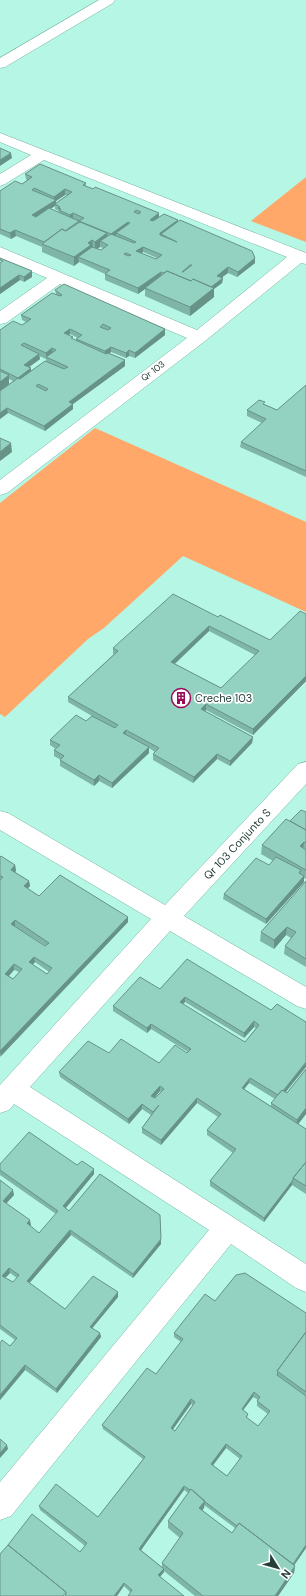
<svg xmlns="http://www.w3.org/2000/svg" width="306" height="1596" font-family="'DM Sans',sans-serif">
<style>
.green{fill:#ffa86a}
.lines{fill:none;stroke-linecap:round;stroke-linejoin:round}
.street-casing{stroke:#76b4a3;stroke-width:1}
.street{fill:#fff;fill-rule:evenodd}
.wall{fill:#7eb5a6;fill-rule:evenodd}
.shaded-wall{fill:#679387}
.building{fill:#93d2c1;stroke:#679387;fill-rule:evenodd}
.labels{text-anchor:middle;stroke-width:3.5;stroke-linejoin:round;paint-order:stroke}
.far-street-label{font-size:9px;fill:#253f38;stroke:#fff}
.poi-label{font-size:11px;fill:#253f38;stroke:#fff;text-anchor:start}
.street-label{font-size:11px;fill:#253f38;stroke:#fff}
</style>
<rect width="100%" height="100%" fill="#b6f6e4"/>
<path class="green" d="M306,177V242L251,221Z
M95,428L306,522V612L183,556L104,628L88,639L5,717L0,714V503Z"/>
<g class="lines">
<defs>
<path id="street" d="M99,0H115L113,3L5,67L0,68V58Z
M0,133L306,253V264L301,263L205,341L7,493L0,495V480L187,338L60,284L6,323L0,324V311L47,278L0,258V247L197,330L287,257L44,160L5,184L0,186V174L31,155L0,142Z
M306,762V784L184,916L306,987V1009L297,1006L170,931L30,1087L306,1264V1292L296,1288L231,1244L11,1516L0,1520V1482L209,1230L14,1104L9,1110L0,1113V1085L151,919L0,830V811L8,813L165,905L298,764Z"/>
</defs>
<use href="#street" class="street-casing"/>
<use href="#street" class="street"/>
</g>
<path class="wall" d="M25,174L86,183V186L159,213V217L178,220V221L255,263L237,277L228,273L222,277L223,278L222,283L214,289V297L190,316L145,296V289L138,294L105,280V274L79,262L74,266L42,252V247L16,236L11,239L0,234V191L22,184L27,180L26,179ZM65,195H67L56,203V201ZM55,206V209L59,211V212L50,209ZM100,247L103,248L101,250L97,249ZM143,252L157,258L156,259L141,253Z
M0,263L32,271V277L24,282L20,280L0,294Z
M55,290L165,329V335L135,358L129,356L126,358L111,352L109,353L125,360V366L73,404V409L45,431L8,413L0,419V391L13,381L9,379V384L0,391V330L22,325L26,322L22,320L21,315L56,294ZM70,334L78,338L76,339V341L73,339L68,335ZM39,356L46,359V361L31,371V368L29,367L40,359Z
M306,385V477L240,447L241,442L262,423L247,416V410L264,404L277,410Z
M306,614V681L253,735L206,710L205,711L253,737L252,743L230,766L217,759L193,783L153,760V754L155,752L149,748V753L112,788L99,781L94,786L60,766V760H61L54,756V750L56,749L50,745V740L86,721L92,716L68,702V697L114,654H113V648L218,617L270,640ZM209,631L255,655L221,688L175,664Z
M306,812V879L304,878V882L266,924L223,899L224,894L269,865L273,861L261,854L262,845L290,821Z
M0,857L15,865L16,871L15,872L29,881L30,886L27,889L39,896L128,917V922L1,1056L0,1057ZM15,926L46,946H45ZM35,962L49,972L47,974L32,965ZM14,970L19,972L13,979L9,976Z
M306,881V967L284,954L285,946L291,938L286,935L274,949L260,941L261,932Z
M187,959L306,1067L286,1092L287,1093L306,1069V1114L298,1124L306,1129V1194L292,1185L264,1222L210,1186V1181L233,1153L207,1135V1130L218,1117L197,1103L161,1145L142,1133V1128L151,1115L142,1109L129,1124L60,1077L59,1072L109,1053L159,1063L187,1053L188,1052L151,1029L147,1033L113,1011V1006L160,989ZM185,1002L244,1038L254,1027L256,1028L245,1042L183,1004ZM249,1083L275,1099L271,1103V1106L244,1089ZM160,1091L161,1092L155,1098H154Z
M0,1164L77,1165L94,1174L66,1208L69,1211L161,1239V1244L133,1278L71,1235L29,1283L65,1309L118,1292V1297L92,1328L100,1333L101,1337L57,1393L25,1370L0,1400V1343L10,1346L15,1340L0,1329V1180L14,1195L6,1203L31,1225L30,1226L39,1233L56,1214L0,1175ZM10,1273L17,1278L13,1282L5,1278Z
M215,1301L306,1313V1548L294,1565L295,1566L294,1573L278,1596H195L164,1571V1572L160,1577L131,1593L124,1586L8,1545L80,1552L85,1546L40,1510L39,1506L98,1517L143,1459L103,1429L102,1425L156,1374L181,1342L174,1337V1333ZM253,1397L258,1400L257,1401V1406L268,1414L258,1426L247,1418L248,1414L243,1410ZM191,1404L193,1405L175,1431L173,1429ZM226,1448L240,1459L227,1476L213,1465ZM184,1490L188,1493L168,1521V1528L180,1538L162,1563V1567L141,1550ZM204,1505L235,1528L232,1533L202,1510L204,1508Z"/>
<path class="shaded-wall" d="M11,153L12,158L0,166V160Z
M65,189V195L56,201V205L55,204V206L32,221V215L54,201V197Z
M73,213V218L70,220V215Z
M159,213V219L150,225V220Z
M178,220V225L161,234V238L160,233Z
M128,222V227L116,233V236L111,234Z
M15,230L16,236L11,239L10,233Z
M107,233V242L100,241V247L95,250V242Z
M92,240L93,249L78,257L79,262L74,266V257L88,243Z
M143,247V252L136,257V251Z
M255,258V263L237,277L238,272Z
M228,267V273L217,281V276Z
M32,271V277L24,282V277Z
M161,272V277L145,288V289L138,294V288Z
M19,275L20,280L0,294V288Z
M223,278L222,283L214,289V297L190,316V307L208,289Z
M70,329V334L64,339V333Z
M165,329V335L135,358V353Z
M111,347V352L105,357V351Z
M52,348L53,354L46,357V359V353Z
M129,350V356L126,358V353Z
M39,354L40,359L25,370L24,365Z
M125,360V366L73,404V409L45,431L44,426L69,402Z
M31,368V374L18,383V378Z
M9,375V384L0,391V382Z
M7,408L8,413L0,419V413Z
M11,443L12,452L0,461V452Z
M209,626V631L171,667V662Z
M306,676V681L253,735V729Z
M206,704V710L201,715V709Z
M126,730V736L123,733Z
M253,737L252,743L230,766V761Z
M149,747V753L112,788V783Z
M217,754V759L193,783L194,777Z
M99,775V781L94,786V780Z
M304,842L303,850L300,846Z
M15,865L16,871L11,875V870Z
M304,876V882L266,924V919Z
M29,881L30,886L24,892V886Z
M128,917V922L1,1056L0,1051Z
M15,920V926L12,929L11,924Z
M287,927L286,935L274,949V940Z
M34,957L35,962L30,968L29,962Z
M14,964V970L6,979L5,974Z
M185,997V1002L180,1007V1002Z
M254,1021V1027L244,1038V1033Z
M151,1024V1029L147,1033V1028Z
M306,1062V1067L278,1101L279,1096Z
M250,1078L249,1083L241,1093L242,1088Z
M160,1086V1091L152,1101L151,1096Z
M197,1098V1103L161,1145V1140Z
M142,1104V1109L129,1124L128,1119Z
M306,1108V1114L296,1127L297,1120Z
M94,1169V1174L63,1211V1206Z
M293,1180L292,1185L264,1222V1218Z
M13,1190L14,1195L4,1206L3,1201Z
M30,1220L31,1225L28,1228L27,1223Z
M70,1230L71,1235L27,1286V1281Z
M161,1239V1244L133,1278V1274Z
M9,1268L10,1273L3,1280L2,1276Z
M118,1292V1297L90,1331V1327Z
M100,1333L101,1337L57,1393L56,1389Z
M25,1365V1370L0,1400V1395Z
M254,1392L253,1397L241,1413L242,1409Z
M191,1399V1404L171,1432V1428Z
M226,1444V1448L211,1468V1464Z
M7,1445L8,1449L0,1458V1453Z
M184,1486V1490L139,1553V1549Z
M205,1501L204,1508L199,1515V1508Z
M306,1545V1548L291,1570L292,1567Z
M295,1566L294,1573L278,1596H275Z
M164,1569V1572L158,1579V1575Z
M124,1583V1586L117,1596H114Z"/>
<path class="building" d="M0,148L11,153L0,160Z
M40,164L86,183L83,185L93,189L95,187L159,213L150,220L153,221L164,214L178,220L160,233V235L177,242L161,234L180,220L252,251L255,258L238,272L228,267L217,276L223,278L211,287L193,279L191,281L167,271L164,273L161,272L138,288L105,274L110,270L78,257L92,247L101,250L108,245L100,241L111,234L134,243L136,242L116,233L130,223L128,222L111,234L79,221L65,231L62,229L44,242L15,230L10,233L0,229V191L15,181L22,184L32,177L25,174ZM34,188L54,197L65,189L72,192L55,204L60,207L58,208L61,209L59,210L70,215L73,213L84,218L79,221L49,208L36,217L32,215L56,200L32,190ZM136,210L141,212L139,214L134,212ZM143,247L162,255L156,259L136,251ZM126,253L131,255L128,256L124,254ZM190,265H192L183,272H182Z
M80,222L107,233L95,242L92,240L88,243L91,245L74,257L42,244L62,229L66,231Z
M0,258L32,271L24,277L19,275L0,288V263L3,261L0,260Z
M167,271L191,281L193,279L214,288L190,307L145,288Z
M64,284L165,329L135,353L129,350L126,353L111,347L105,351L76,339L82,335L70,329L64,333L73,337L71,338L106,354L108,353L125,360L69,402L73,404L44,426L7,408L0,413V391L18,378L0,369V330L13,321L22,325L31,319L21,315L52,293L60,296L62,295L55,290ZM103,324L111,328L108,330L100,327ZM24,343L46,353L52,348L56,350L46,357L68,367L64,369L45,361L20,379L18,378L31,368L24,365L39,354L21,345ZM38,384L48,389L46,391L36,386Z
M0,371L9,375L0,382Z
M306,385V471L241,442L266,419L247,410L259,400L265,402L263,404L277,410Z
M0,438L11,443L0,452Z
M173,594L218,617L220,615L270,640L300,611L306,614V676L253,729L206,704L201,709L253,737L230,761L217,754L194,777L153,754L159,748L126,730L123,733L149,747L112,783L99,775L94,780L60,760L64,756L54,750L60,745L50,740L76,715L86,721L92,716L115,728L118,725L68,697L118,651L113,648ZM209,626L259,651L221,688L171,662Z
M301,810L306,812V830L290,821Z
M286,819L306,830V843L304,842L300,846L306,850V870L262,845Z
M1,856L15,865L11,870L29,881L24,886L39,896L60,875L128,917L0,1051V880L3,877L0,876V857ZM15,920L49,943L45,946L11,924ZM34,957L52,968L47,974L29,962ZM14,964L22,969L13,979L5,974Z
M276,857L301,870L299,873L304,876L266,919L224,894L256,858L269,865Z
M306,881V959L285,946L296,932L287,927L274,940L261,932Z
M187,959L271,1010L277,1004L306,1022V1062L283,1091L282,1090L278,1095L250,1078L242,1088L306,1129V1162L293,1178V1180L264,1218L210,1181L236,1149L207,1130L221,1114L197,1098L161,1140L142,1128L159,1105L153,1112L142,1104L128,1119L59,1072L88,1041L109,1053L121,1039L159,1063L175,1045L187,1053L191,1049L151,1024L147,1028L113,1006L140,977L160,989ZM185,997L244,1033L254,1021L259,1025L245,1042L180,1002ZM160,1086L164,1089L155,1098L151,1096Z
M306,1069V1108L297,1120L271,1103L282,1090L287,1093Z
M29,1132L77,1165L82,1161L94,1169L63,1206L69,1211L100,1174L160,1215L161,1239L133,1274L70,1230L27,1281L65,1309L93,1276L118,1292L90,1327L100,1333L56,1389L25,1365L0,1395V1343L2,1340L10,1346L17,1338L0,1325V1180L13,1190L3,1201L30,1220L27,1223L39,1233L58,1211L0,1170V1164ZM9,1268L19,1275L13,1282L2,1276Z
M306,1162V1186L293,1178Z
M245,1273L306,1313V1332L277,1371L278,1372L277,1375L306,1396V1545L293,1564L239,1523L237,1526L204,1501L191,1489L190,1490L184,1486L139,1549L164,1569L158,1575L184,1596H128L132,1590L124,1583L114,1596H65L66,1594V1592L8,1545L32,1514L80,1552L87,1543L39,1506L56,1484L98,1517L145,1457L102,1425L147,1368L156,1374L183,1339L174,1333L205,1294L215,1301L236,1275ZM254,1392L260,1397L257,1401L270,1411L258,1426L246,1417L248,1414L242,1409ZM191,1399L195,1402L175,1431L171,1428ZM226,1444L242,1456L227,1476L211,1464Z
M306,1332V1392L277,1371Z
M0,1439L7,1445L0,1453Z
M191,1489L205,1501L199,1508L232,1533L239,1523L295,1566L275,1596H203L162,1563L183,1533L168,1521Z
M8,1545L66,1592L63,1596H0V1554Z"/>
<defs>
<symbol id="building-ring" viewBox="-11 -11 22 22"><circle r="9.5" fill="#fff" stroke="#9b0b5b" stroke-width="1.5"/><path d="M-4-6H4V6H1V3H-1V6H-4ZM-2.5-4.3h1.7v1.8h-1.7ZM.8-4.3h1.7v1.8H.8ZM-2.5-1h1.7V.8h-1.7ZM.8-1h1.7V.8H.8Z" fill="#9b0b5b"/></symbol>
</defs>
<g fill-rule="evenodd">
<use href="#building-ring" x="170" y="687" width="22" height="22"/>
</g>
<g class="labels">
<g class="far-street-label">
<text transform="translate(153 371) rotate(-37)" y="3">Qr 103</text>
</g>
<g class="poi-label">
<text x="195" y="702">Creche 103</text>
</g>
<g class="street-label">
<text transform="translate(237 844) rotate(-47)" y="4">Qr 103 Conjunto S</text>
</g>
</g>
<g transform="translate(278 1568) rotate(127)" stroke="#ffffff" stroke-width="3" paint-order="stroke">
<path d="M0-3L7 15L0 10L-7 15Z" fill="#253f38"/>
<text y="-6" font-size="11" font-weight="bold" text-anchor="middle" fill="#253f38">N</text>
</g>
</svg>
